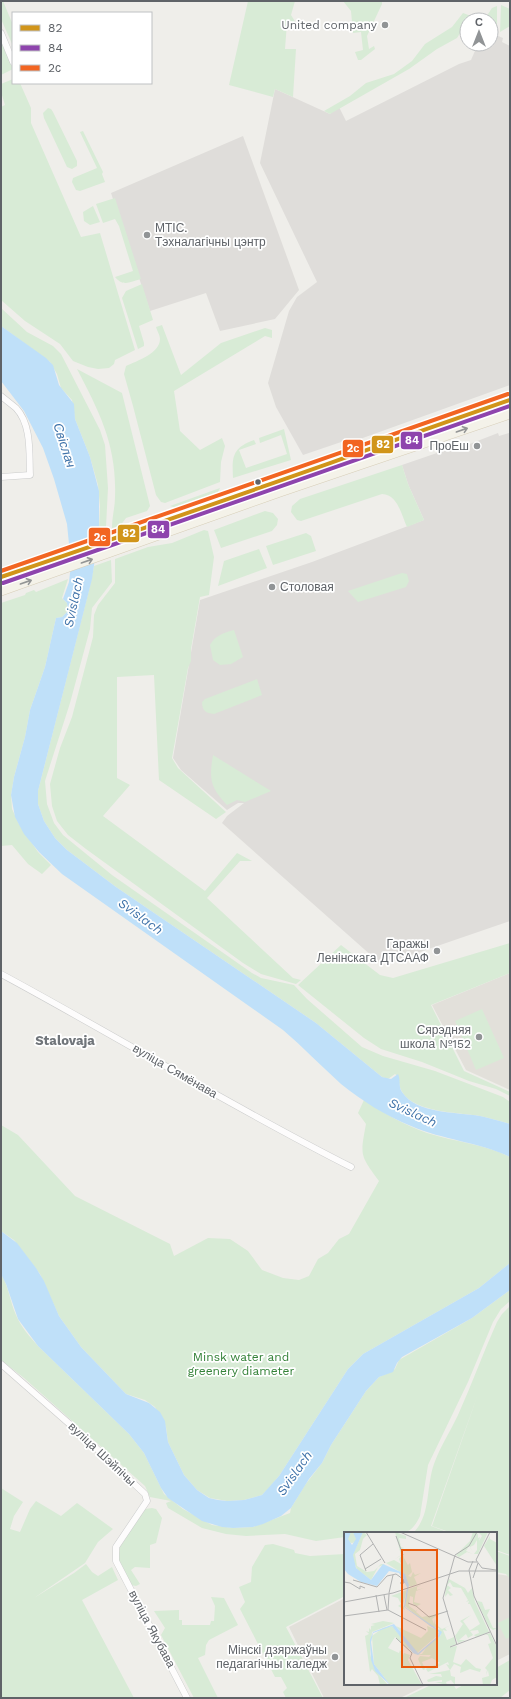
<svg xmlns="http://www.w3.org/2000/svg" width="511" height="1699" font-family="'Work Sans',sans-serif">
<style>
.industrial{fill:#dfddda}
.education{fill:#e2e0da}
.green{fill:#d8ebd6}
.water{fill:#bfe0f9}
.lines{fill:none;stroke-linecap:round;stroke-linejoin:round}
.street-casing{stroke:#cbcccc;stroke-width:7}
.primary-casing{stroke:#d7ceb8;stroke-width:10}
.street{stroke:#fdfcfc;stroke-width:6}
.primary{stroke:#f4f2e9;stroke-width:9}
.bus-1-casing{stroke:#fff;stroke-width:7}
.bus-2-casing{stroke:#fff;stroke-width:7}
.bus-3-casing{stroke:#fff;stroke-width:7}
.bus-1{stroke:#d1951a;stroke-width:4}
.bus-2{stroke:#8e44ad;stroke-width:4}
.bus-3{stroke:#f26522;stroke-width:4}
.oneway{stroke:#939595}
.poi-dot{fill:#919496;stroke:#fff;stroke-width:1.5}
.bus-dot{fill:#5f6368;stroke:#fff;stroke-width:1.5}
.labels{text-anchor:middle;stroke-width:3.5;stroke-linejoin:round;paint-order:stroke}
.poi-label{font-size:12px;fill:#5f6368;stroke:#fff;text-anchor:end}
.street-label{font-size:12px;fill:#5f6368;stroke:#fff}
.park-label{font-size:12px;fill:#348238;stroke:#fff}
.water-label{font-size:13px;font-style:italic;fill:#4174aa;stroke:#fff}
.neighbourhood-label{font-size:13px;font-weight:bold;fill:#70757a;stroke:#fff}
.inset-road{fill:none;stroke:#b1b2b2;stroke-width:1}
.view{fill:#e8590c;fill-opacity:0.15;stroke:#e8590c;stroke-width:2}
.inset-edge{fill:none;stroke:#5f6368;stroke-width:2}
.line-badge{stroke:#fff;stroke-width:1.5}
.badge-label{font-size:11px;text-anchor:middle;font-weight:bold;fill:#fff}
</style>
<rect width="100%" height="100%" fill="#efeeea"/>
<path class="industrial" d="M491,33L503,38L502,42L510,46V385L360,439H350L303,455L276,407L268,383L289,311L297,297L317,282L260,163L275,89L330,114L339,107L346,121L459,64L471,60L478,44H491Z
M243,136L299,290L275,319L220,331L206,293L150,311L111,193Z
M510,430V921L382,965L222,823L227,816L244,803H238L227,810L181,770L173,758L200,600L312,562L424,520L408,484L402,465L466,443L467,445L498,433L499,436L509,433Z"/>
<path class="education" d="M510,973V1090L466,1070L432,1005Z
M496,1574L510,1576V1654L496,1661Z
M345,1598V1684H429L400,1698H324L289,1627Z"/>
<path class="green" d="M1,1H3L13,25V46L1,19Z
M248,1H295L291,15L296,23H287L285,49H296L293,97L275,89L273,97L229,85Z
M343,1H382V4L367,36L369,49L374,46L375,49L361,60H358L355,52L363,50L361,32L353,33L351,11Z
M501,5L510,9V26L500,32Z
M497,6V31L491,29V20H484L492,8Z
M463,13L471,16L457,38L437,49L409,69L330,114L324,111L350,96L366,83L394,74L412,61L425,44L452,27Z
M1,40L13,69L1,75Z
M13,79V83H20L31,108V123L81,237L100,233L135,350L115,360L114,364L109,368L98,369L88,367L73,361L60,344L25,321L1,300V107L5,105L1,92V84Z
M48,108L51,109L53,112L77,161V166L72,169L67,167L44,118L43,113Z
M83,131L103,172L102,174L105,182L80,191L76,190L72,182L73,178L97,168L80,132Z
M115,198L141,279C130,282 123,287 115,277L133,271L119,226L115,219L103,223L96,204Z
M93,206L100,222L90,225L84,221L83,212Z
M142,284L153,320L139,326L144,343V346L138,349L122,298L126,291Z
M1,308L27,332L53,346L61,354L100,430L105,445L108,488L106,527L104,530L99,531L100,506L98,485L90,457L75,419L72,400L61,388L57,374L50,362L1,326Z
M162,325L181,375L221,343L265,328L272,330V338L265,336L174,391L180,431L200,450L222,438L225,446L221,462L220,482L165,503L161,502L156,495L133,406L124,374L126,366C137,361 160,353 160,339C160,335 157,331 156,327Z
M77,369L122,393L150,506L147,511L126,518L120,526L112,528C112,517 115,507 115,497C117,446 100,413 77,369Z
M284,429L291,460L233,478C232,457 232,448 254,440L256,444L239,450L246,468L287,454L281,435L260,443L259,438Z
M402,465L408,484L424,520L407,527C401,514 398,495 382,494L301,521L297,520L291,512L292,506L300,499Z
M220,488L217,494L176,508L170,506Z
M265,511L273,513L278,519L277,525L272,531L221,548L214,530Z
M204,530L208,531L214,557L209,595L200,597L191,649V661L188,668L172,758L178,768L226,812L216,819L159,780L154,675L117,677V778L130,785L103,816L205,891L237,853L252,861H240L207,898L293,978L301,980L296,984L261,974L243,963L86,849L68,835L57,821L52,806L50,784L60,748L72,717L93,637L94,615L98,605L115,583V559L148,547L172,543Z
M306,533L311,536L316,551L273,565L266,546Z
M259,549L267,568L218,586L224,561Z
M111,560L112,582L92,608L90,629L70,703L45,781L47,804L54,823L63,835L112,875L252,973L261,978L294,985L307,999L362,1047L383,1056L435,1071L503,1097L510,1102V1124C500,1121 490,1118 480,1116C455,1112 396,1113 399,1077L395,1074L388,1079L382,1077L316,1023L116,887L67,850L55,838L44,821L38,804V791L90,586L94,566Z
M402,573L407,574L409,581L406,587L358,602L348,591Z
M68,579L62,598L67,603L68,611L62,617L56,618L45,667L30,710L25,737L14,777L11,795L12,809L19,824L38,852L51,865L42,874L28,864L12,845L1,846V603L25,595L26,593L34,590L36,592Z
M234,630L243,657L231,664L220,665L213,660L210,645C216,635 223,633 234,630Z
M257,679L262,695L214,714C206,713 202,711 202,702L205,699Z
M213,755L271,791L245,802L237,800L227,805C210,787 209,779 213,755Z
M510,943V973L431,1005L464,1071L510,1092V1096L496,1089L469,1081L422,1062L381,1049L364,1038L298,985L341,945L380,975L393,978Z
M482,1009L504,1058L476,1070L455,1021Z
M364,1100C384,1113 404,1125 427,1133C455,1142 484,1144 510,1157V1263L479,1288L363,1354L348,1369L279,1476L268,1489L262,1495L244,1500L227,1501L210,1498L197,1490L184,1475L168,1442L166,1427L155,1407L145,1400L126,1394L81,1347L59,1316L40,1274L14,1240L1,1231V1125L18,1135L75,1196L170,1244L174,1256L208,1238L230,1239L248,1251L262,1270L283,1278L299,1280L309,1276L318,1259L328,1253L339,1239L349,1234L379,1181C360,1155 360,1156 366,1124L358,1113Z
M1,1274C9,1287 10,1302 16,1315C21,1327 30,1337 38,1346L129,1434L144,1453L164,1494L183,1509L212,1525L233,1528L253,1527L290,1513L291,1508L305,1485L322,1463L331,1445L366,1391L379,1377L386,1374L395,1369L399,1360L472,1318L510,1290V1301L501,1309L493,1322L468,1382L428,1465L420,1516C417,1522 414,1528 408,1531C394,1536 361,1533 345,1533V1537L316,1541L285,1534L246,1536L226,1534L202,1528L168,1508L166,1503L171,1501L150,1497L145,1486L24,1378L1,1360Z
M510,1306V1555L496,1550V1533H452L432,1526L478,1394L431,1526L450,1533H416L415,1531C431,1513 426,1486 434,1464C440,1447 450,1432 458,1415C472,1384 483,1353 497,1322L502,1314Z
M1,1488L23,1502L14,1516L10,1529L20,1532L30,1509L36,1501L61,1516L77,1503L113,1529L98,1542L85,1563L34,1598L74,1573L86,1564L92,1572L98,1576L112,1567L118,1580L82,1600L134,1698H1Z
M152,1508L156,1509L162,1518L156,1543L150,1545V1568L135,1567L131,1570L140,1584L136,1586L131,1585L119,1561V1554L120,1546L124,1540L145,1509Z
M273,1544L294,1550L295,1553L310,1556L345,1554V1596L286,1627L323,1698H286L283,1692L287,1688L281,1677H275L240,1609L245,1602L239,1587L251,1582L252,1567L265,1545Z
M496,1551L510,1556V1579L506,1574L496,1572Z
M211,1597L224,1598L238,1625L209,1640L206,1645L205,1655L198,1658L218,1698H194L161,1635L165,1628L154,1611L179,1610V1608V1620H182V1625H210L211,1621H214L215,1606Z
M510,1617V1637L506,1639L498,1623Z
M510,1660V1690L500,1698H404L433,1684H453L456,1689L465,1684H496V1668Z"/>
<path class="water" d="M1,326L46,358L53,365L59,385L74,404L75,419L90,457L99,491V531L92,579L38,791V804L44,821L55,838L67,850L116,887L316,1023L382,1077L391,1079L398,1074C401,1080 398,1086 402,1092C416,1114 457,1112 480,1116C490,1118 500,1121 510,1124V1157C479,1142 443,1140 411,1126C386,1116 362,1101 341,1084C321,1066 303,1047 283,1030L62,874L39,852L24,834L15,817L11,795L14,777L25,737L30,710L45,667L56,618L62,617L68,611L67,603L63,599L69,582L71,564L67,524L54,479L43,448L24,411L1,381Z
M1,1231L17,1243L36,1268L44,1281L59,1316L81,1347L126,1394L149,1403L160,1412L165,1421L168,1442L184,1475L197,1490L209,1498L218,1500L227,1501L244,1500L262,1495L279,1476L348,1369L363,1354L479,1288L510,1263V1290L472,1318L402,1357L397,1363L393,1372L379,1377L366,1391L331,1445L322,1463L309,1479L291,1508L281,1516L263,1524L253,1527L233,1528L222,1527L202,1521L168,1498L161,1488L144,1453L129,1434L38,1346L18,1319L6,1284L1,1274Z"/>
<g class="lines">
<defs>
<path id="street" d="M1,33L13,62
M1,396C6,400 11,404 16,408C32,425 29,454 30,475L1,477
M1,974C118,1037 232,1107 351,1167
M1,1364L81,1434L145,1494L147,1501L116,1547V1561L187,1698"/>
<path id="primary" d="M1,577L158,524L231,497L510,400
M1,591L280,492L510,414"/>
</defs>
<use href="#street" class="street-casing"/>
<use href="#primary" class="primary-casing"/>
<use href="#street" class="street"/>
<use href="#primary" class="primary"/>
<defs>
<path id="bus-1" d="M1,577C171,520 340,459 510,400"/>
<path id="bus-2" d="M3,583C172,525 341,465 510,406"/>
<path id="bus-3" d="M1,571C171,513 339,453 508,394"/>
</defs>
<use href="#bus-1" class="bus-1-casing"/>
<use href="#bus-2" class="bus-2-casing"/>
<use href="#bus-3" class="bus-3-casing"/>
<use href="#bus-1" class="bus-1"/>
<use href="#bus-2" class="bus-2"/>
<use href="#bus-3" class="bus-3"/>
</g>
<defs><path id="oneway-shaft" d="M-6 0H5M1.5-3L5.5 0L1.5 3" fill="none" stroke-width="1.6" stroke-linecap="round" stroke-linejoin="round"/></defs>
<g class="oneway">
<use href="#oneway-shaft" transform="translate(462 430) rotate(-19)"/>
<use href="#oneway-shaft" transform="translate(87 561) rotate(-19)"/>
<use href="#oneway-shaft" transform="translate(26 582) rotate(-19)"/>
</g>
<g class="poi-dot">
<circle cx="385" cy="25" r="4"/>
<circle cx="147" cy="235" r="4"/>
<circle cx="477" cy="446" r="4"/>
<circle cx="272" cy="587" r="4"/>
<circle cx="437" cy="951" r="4"/>
<circle cx="479" cy="1037" r="4"/>
<circle cx="335" cy="1657" r="4"/>
</g>
<circle class="bus-dot" cx="258" cy="482" r="3.5"/>
<g class="labels">
<g class="poi-label">
<text x="377" y="29">United company</text>
<text x="155" y="232" text-anchor="start">МТІС.<tspan x="155" dy="14">Тэхналагічны цэнтр</tspan></text>
<text x="469" y="450">ПроЕш</text>
<text x="280" y="591" text-anchor="start">Столовая</text>
<text x="429" y="948">Гаражы<tspan x="429" dy="14">Ленінскага ДТСААФ</tspan></text>
<text x="471" y="1034">Сярэдняя<tspan x="471" dy="14">школа №152</tspan></text>
<text x="327" y="1654">Мінскі дзяржаўны<tspan x="327" dy="14">педагагічны каледж</tspan></text>
</g>
<g class="street-label">
<text transform="translate(175 1071) rotate(30)" y="4">вуліца Сямёнава</text>
<text transform="translate(102 1454) rotate(43)" y="4">вуліца Шэйпічы</text>
<text transform="translate(152 1629) rotate(62)" y="4">вуліца Якубава</text>
</g>
<g class="park-label">
<text x="241" y="1361">Minsk water and<tspan x="241" dy="14">greenery diameter</tspan></text>
</g>
<g class="water-label">
<text transform="translate(65 445) rotate(72)" y="5">Свіслач</text>
<text transform="translate(73 602) rotate(-78)" y="5">Svislach</text>
<text transform="translate(141 916) rotate(36)" y="5">Svislach</text>
<text transform="translate(413 1112) rotate(25)" y="5">Svislach</text>
<text transform="translate(294 1473) rotate(-55)" y="5">Svislach</text>
</g>
<g class="neighbourhood-label">
<text x="65" y="1045">Stalovaja</text>
</g>
</g>
<g transform="translate(344 1532)">
<rect width="153" height="153" fill="#efeeea"/>
<path d="M19,0L23,3L19,7L16,18L11,22L13,34L23,40L30,39L37,32H41L34,35L27,48L13,37L9,29V22ZM51,0L62,4V7L55,6L57,15L60,16L58,17L60,26L66,37L64,33L66,31L68,40L64,44L67,45L69,40L71,43L77,41L70,45L73,52L68,54H65L61,43L42,31L50,28L57,32L55,27L58,23L51,27L57,23ZM129,0L134,2V6L136,5L135,9L138,4L134,0H144L134,22H130L133,18V8L130,13L126,15L129,20L125,14L122,19L129,22L123,20L115,25L112,23L126,9ZM3 6a5 5 0 1 1 10 0a5 5 0 1 1-10 0ZM146,4V7L153,11V34L140,14ZM105,47L121,56L124,61L128,56L131,70L145,100L132,105L130,103L135,101L134,98L125,99L136,92L126,72H124L125,69L122,70L124,68L117,56L109,55L106,50L103,53L107,56L104,58L109,63L106,64L104,61L101,65L102,53ZM77,53L73,55V58L80,56L72,59L70,70L77,72L73,74L69,72V65L66,64L65,74L72,79L74,77L72,80L78,85L95,82L88,87L90,92L91,87V92L98,97L107,93L101,96L103,99L99,98L103,108L110,105L112,112L105,115L113,114L109,130L117,133L122,127L132,136L137,137L136,140L126,137L116,141L117,135L110,132L106,138L107,144L111,145V153L107,148L102,150L103,153L91,150H98V148L84,150L83,148L92,144L98,145L97,142H85L106,138L102,132L105,133L104,130L84,140L82,137L79,138L74,127L76,124L85,125L87,123H72L51,105L44,116L55,121L56,118L59,123L60,121L66,123L64,128L78,153H46L30,132L28,104L39,96L48,94L72,123L78,122L84,113L97,103L95,96L86,94L61,74L64,57ZM88,126L96,131L81,137L78,130ZM63,58L59,73L61,78L54,74L57,72L54,66L47,64ZM133,69L138,70L141,78L146,77L143,83L149,96H153L149,98L145,95ZM127,83L119,89L129,103L124,106L122,102L115,108H122L114,111L111,104L119,92L116,89ZM39,89L50,91L28,100L26,122L31,138L44,153H36L34,144L28,137L26,140L21,104L25,102L22,99L25,100V96L27,98V94L31,93L27,92ZM52,94L77,106L84,99L83,94L94,98L95,102L73,121ZM146,101L153,116V145L148,148L146,153H139L138,146L145,144L144,138L142,143L143,138L141,136L149,126L144,112L147,111L144,103H141Z" fill="#d8ebd6" fill-rule="evenodd"/>
<path d="M0,0H7L4,7L8,13L12,7L9,0H19L9,23L12,36L27,48L39,32L61,42L65,53L61,75L98,100L96,104L74,123L69,121L48,94L29,101L27,110L30,132L46,153L31,139L27,128L26,108L29,100L50,92L74,121L94,104L95,100L60,75L63,55L55,41L45,39L33,54L17,50L4,42L0,37Z" fill="#bfe0f9"/>
<path class="inset-road" d="M22,0L41,31M56,0L124,30H133M146,0L132,28L138,36L152,38M52,4L59,23M129,29L125,38L130,64L153,114M21,37L37,27M22,39L16,23L29,12M129,46L134,31M9,48L33,55L43,44L52,42L59,47L60,51H56M0,50L6,51L16,57V54L21,56M45,61L49,43M32,63L35,80M40,63L43,78M0,70L49,61L115,39H153M64,71L72,74L85,85L104,79M44,78L45,62M0,84L44,78L82,98M52,106L68,121L66,126L79,153M113,113L99,66L111,23L125,14L133,0M106,115L146,100"/>
<path class="view" d="M58,18H93V135H58Z"/>
<rect width="153" height="153" class="inset-edge"/>
</g>
<g class="line-badge">
<rect x="400" y="431" width="23" height="19" rx="4" fill="#8e44ad"/>
<rect x="371" y="435" width="23" height="19" rx="4" fill="#d1951a"/>
<rect x="342" y="439" width="22" height="19" rx="4" fill="#f26522"/>
<rect x="147" y="520" width="23" height="19" rx="4" fill="#8e44ad"/>
<rect x="117" y="524" width="23" height="19" rx="4" fill="#d1951a"/>
<rect x="88" y="527" width="23" height="20" rx="4" fill="#f26522"/>
</g>
<g class="badge-label">
<text x="412" y="444">84</text>
<text x="383" y="448">82</text>
<text x="353" y="452">2с</text>
<text x="158" y="533">84</text>
<text x="129" y="537">82</text>
<text x="100" y="541">2с</text>
</g>
<rect width="511" height="1699" fill="none" stroke="#5f6368" stroke-width="4"/>
<rect x="12" y="12" width="140" height="72" fill="#ffffff" stroke="#bfc1c3"/>
<rect x="20" y="25" width="20" height="6" fill="#d1951a" stroke="#bfc1c3"/>
<text x="48" y="32" font-size="12" fill="#5f6368">82</text>
<rect x="20" y="45" width="20" height="6" fill="#8e44ad" stroke="#bfc1c3"/>
<text x="48" y="52" font-size="12" fill="#5f6368">84</text>
<rect x="20" y="65" width="20" height="6" fill="#f26522" stroke="#bfc1c3"/>
<text x="48" y="72" font-size="12" fill="#5f6368">2с</text>
<g transform="translate(479 32)"><circle r="19" fill="#ffffff" stroke="#bfc1c3"/>
<path d="M0-3L7 15L0 10L-7 15Z" fill="#919496"/>
<text y="-6" font-size="11" font-weight="bold" text-anchor="middle" fill="#5f6368">С</text>
</g>
</svg>
